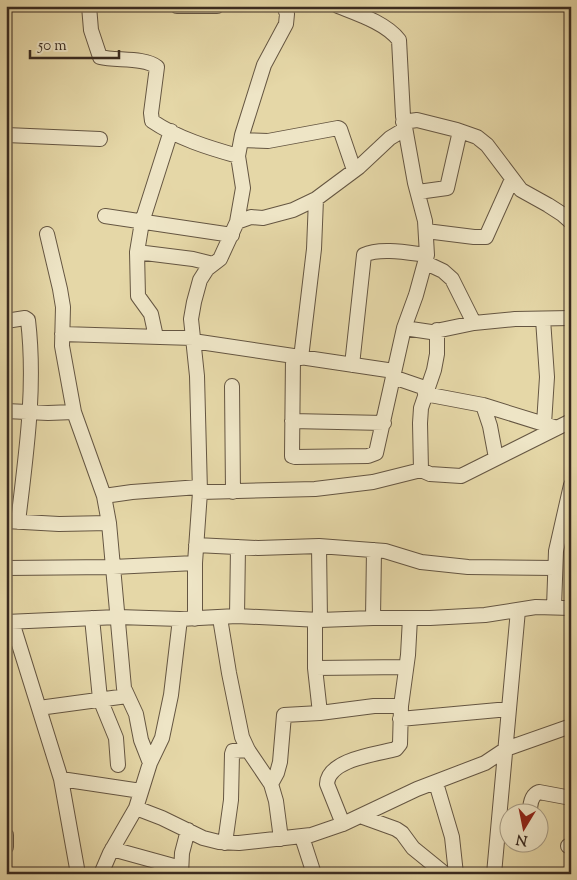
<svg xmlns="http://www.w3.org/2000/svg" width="577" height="880" font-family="'Sorts Mill Goudy',serif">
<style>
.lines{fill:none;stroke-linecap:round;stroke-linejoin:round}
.minor-casing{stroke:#655642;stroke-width:16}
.minor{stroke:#eee5c6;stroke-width:14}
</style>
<rect width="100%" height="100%" fill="#e5d7a7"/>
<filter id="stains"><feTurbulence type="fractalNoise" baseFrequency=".004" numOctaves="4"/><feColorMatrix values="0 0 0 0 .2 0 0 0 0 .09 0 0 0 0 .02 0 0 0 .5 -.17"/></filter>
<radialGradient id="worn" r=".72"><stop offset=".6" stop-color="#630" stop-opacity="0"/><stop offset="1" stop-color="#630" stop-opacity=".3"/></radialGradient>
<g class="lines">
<defs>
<path id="minor" d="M89,6L91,30L100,57C116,61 144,57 157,67L151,113L152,121C177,138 209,148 238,156
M177,6H217
M403,122L417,120L457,130L477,137L487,145L521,190L548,205L562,214L571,222
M6,135L100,139
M241,140L268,141L338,128L340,129L354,170
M418,192L447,188L460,131
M105,216L232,235
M237,222L251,217L263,218L293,210L316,199L359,167L390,138L405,129
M426,231L474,237H486L512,179
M47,234L60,289L63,307L62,346L74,412L104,496L109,523L124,688L136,714L141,740L150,763
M137,252L193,259L213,264
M426,263L443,271L452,279L474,323
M543,319L547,377L544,424
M6,321L25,318L28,320C36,388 26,454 18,522
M404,328L431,332L474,323L515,319L571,318
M62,334L193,338
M156,337L151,314L138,296L137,252L142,222L171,131
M193,341L394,371
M293,357L292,456L295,457L368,456L376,453L404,328L416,295L427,255L425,221L415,183L403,116L399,40C386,23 358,14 338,6
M301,358L314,249L316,199
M352,365L364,255C380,247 410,253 427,255
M393,377L428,389
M232,386L233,492
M425,394L483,405L557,428
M483,405L490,426L496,458
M6,411L48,413L74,412
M292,421L384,423
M421,470L420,423L421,408L434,370L437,354V330
M200,492L315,489L373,482L421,470L430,474L461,476L571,421
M104,496L132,492L199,487
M6,521L59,524L109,523
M196,545L258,548L319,546L385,551L421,562L468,567L555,568
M319,546L320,620
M6,568L113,567L195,563
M554,607L556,551L571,485
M237,616L238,547
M92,618L100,699L116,738L118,765
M220,618L229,673L242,737L248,750L271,784L276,801L281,839
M373,618L374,550
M195,619V563L200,492L197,376L191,319L194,302L200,280L207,269L220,259L237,222L243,188L238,156L242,135L264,65L286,24L287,14L284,6
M315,620V668L320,713
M6,622L118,617L180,619L237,616L320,620L373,618H430L485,615L536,607L571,608
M12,622L61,779L78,874
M315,668L406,667
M39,708L127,696
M400,719L509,709
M61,779L141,791
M436,783L452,837L456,874
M271,784L277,773L280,762L284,715L320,713L374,706H401
M136,808L162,818L203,838L219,842L239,843L311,835L343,824L417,789L485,763L506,749L571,726
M530,812C530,805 531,795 539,792L571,798
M360,816L396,829L402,833L413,848L445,874
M343,824L327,784C328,759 378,754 396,749L400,744L401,706L408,655L410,618
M6,835V847
M302,837L314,874
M225,843L231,800L232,754L233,751L248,750
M568,846H571
M112,849L181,868
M101,874L110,853L136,808L150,763L162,738L171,695L180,619
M181,874L182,853L188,830
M494,874L518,610"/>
</defs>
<use href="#minor" class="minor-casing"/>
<use href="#minor" class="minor"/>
</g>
<rect width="577" height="880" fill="none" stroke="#e5d7a7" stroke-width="25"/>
<rect x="8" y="8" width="562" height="865" fill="none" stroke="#3a2b20" stroke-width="2.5"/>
<rect x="12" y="12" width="552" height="855" fill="none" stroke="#3a2b20"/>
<g transform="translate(524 828) rotate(190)"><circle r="24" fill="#eee5c6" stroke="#a69b84"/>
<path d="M0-4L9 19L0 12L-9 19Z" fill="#8f2418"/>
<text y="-8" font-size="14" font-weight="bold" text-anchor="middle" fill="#3a2b20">N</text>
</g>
<path d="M30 50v8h89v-8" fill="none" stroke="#3a2b20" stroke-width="2.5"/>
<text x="38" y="50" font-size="15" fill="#3a2b20" stroke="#eee5c6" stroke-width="4" paint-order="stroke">50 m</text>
<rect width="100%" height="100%" filter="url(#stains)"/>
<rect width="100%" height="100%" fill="url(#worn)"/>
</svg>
